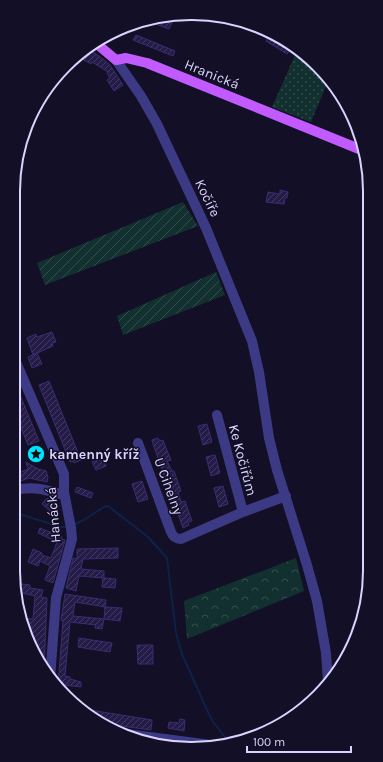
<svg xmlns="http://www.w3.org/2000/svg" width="383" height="762" font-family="Karla,sans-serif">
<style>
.grass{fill:url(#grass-dots)}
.forest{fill:url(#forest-crowns)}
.garden{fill:url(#garden-furrows)}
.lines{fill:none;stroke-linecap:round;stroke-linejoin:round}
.stream{stroke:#0c2248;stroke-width:2}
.building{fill:url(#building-hatch);stroke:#3b2d73}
.minor{stroke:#3d3a85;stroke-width:10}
.major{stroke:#c25bff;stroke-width:10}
.labels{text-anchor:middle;stroke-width:3;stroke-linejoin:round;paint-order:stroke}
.street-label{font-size:14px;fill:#d9d4ff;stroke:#130f26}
.poi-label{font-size:14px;font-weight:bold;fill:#d9d4ff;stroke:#130f26;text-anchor:start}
.rim{fill:none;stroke:#d9d4ff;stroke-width:2}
</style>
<defs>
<pattern id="grass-dots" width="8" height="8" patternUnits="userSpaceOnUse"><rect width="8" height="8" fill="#12302f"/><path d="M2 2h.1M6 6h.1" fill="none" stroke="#344d4e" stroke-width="1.8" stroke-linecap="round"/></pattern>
<pattern id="forest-crowns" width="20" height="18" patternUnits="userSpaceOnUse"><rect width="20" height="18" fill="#12302f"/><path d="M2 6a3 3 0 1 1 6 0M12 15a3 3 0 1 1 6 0" fill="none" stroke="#344d4e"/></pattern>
<pattern id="garden-furrows" width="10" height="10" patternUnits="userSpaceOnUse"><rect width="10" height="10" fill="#12302f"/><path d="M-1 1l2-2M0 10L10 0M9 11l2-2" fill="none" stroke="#344d4e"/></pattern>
<pattern id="building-hatch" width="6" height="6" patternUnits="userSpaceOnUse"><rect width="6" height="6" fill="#241b47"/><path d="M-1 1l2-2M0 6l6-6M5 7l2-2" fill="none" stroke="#433b63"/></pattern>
</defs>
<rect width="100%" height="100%" fill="#130f26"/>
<path class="grass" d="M296,53L329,79L311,122L272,107Z"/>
<path class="forest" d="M296,558L304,591L187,639L184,601Z"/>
<path class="garden" d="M183,202L198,226L45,285L37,263Z
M216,272L225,295L123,335L117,316Z"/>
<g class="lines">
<path class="stream" d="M13,512L61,527H67
M73,525L82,521L104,507L108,506L148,537L167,558L176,633L182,654L207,710L213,722L225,737L234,742"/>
</g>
<path class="building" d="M174,17L169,29L148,21L156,20Z
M272,32L291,48L287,54L266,41Z
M136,35L175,51L173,56L133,40Z
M88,49L99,56L110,65L123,85L114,91L107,80L110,78L107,73L108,72L92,62L91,64L77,56Z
M280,190L288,192L287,198H285L284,204L266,202L268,192L280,194Z
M13,291L21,309L13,312Z
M52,332L56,342L52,343L53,346L33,355L27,338L36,334L37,337Z
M37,353L42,364L32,368L28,357Z
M13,378L39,441L28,445L20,425L22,424L13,404Z
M49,381L81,460L74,463L73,461L70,462L39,385Z
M207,424L212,442L203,445L198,426Z
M158,438L160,441L163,440L168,453L171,460L167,461L172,471H174L181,491L178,492L181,502L185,501L192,521L188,522L189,525L183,528L153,444L152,440Z
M215,455L220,473L211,476L206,457Z
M103,458L106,466L96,470L92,462Z
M26,462L38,469L46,471L48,477L47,482L29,478L13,484V475L28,469Z
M142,481L148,499L138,502L132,484Z
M223,486L228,504L219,507L214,488Z
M77,487L93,493L91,498L75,492Z
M47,498L56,507L51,512L42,504Z
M40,528L62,537L61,539L65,540L53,583L45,580L50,566L40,561L38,566L28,562L33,549L42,553V555L51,558L57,542L38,533Z
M118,548V558L83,559L81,569L104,571V578L116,579L115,588L102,587L103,578L79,576L76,591L66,588L73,558L77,559V549Z
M15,583L30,585V588L43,590L41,597L47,598L44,669L36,653L37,643H31L32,627L22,626L21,618L33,619L35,596L22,593L21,606H19Z
M65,594L106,600L105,607L75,602L73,616L104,619L102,629L95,628L96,625L70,622L65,676L70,677V679L81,682V687L65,685L64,692L58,686L63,621L61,620Z
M105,607L122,608L120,621L104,619Z
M79,638L112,643L110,652L78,647Z
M137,645H153V664H138Z
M84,709L152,720L151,730L99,723Z
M180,719L185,720L184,731L168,728L169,722L179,723Z"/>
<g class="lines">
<path class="minor" d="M116,60L141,96L157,124L206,228L252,341L259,372L269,438L277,470L307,565L317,601L326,653L328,682
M13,355L64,474V492L71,528L72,539L56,598L50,679
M217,415L243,512
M138,443L171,532C173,537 176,539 181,539L243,512L286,496
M13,491C31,485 47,490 64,495
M126,734L219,746"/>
<path class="major" d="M97,44L116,60L126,58L147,63L364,151"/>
</g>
<defs>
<symbol id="sight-disc" viewBox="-11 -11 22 22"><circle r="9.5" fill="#00e5ff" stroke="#130f26"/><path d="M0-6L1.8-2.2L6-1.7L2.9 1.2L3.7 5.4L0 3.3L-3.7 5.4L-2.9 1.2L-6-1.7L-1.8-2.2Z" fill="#111"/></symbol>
</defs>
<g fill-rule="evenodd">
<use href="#sight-disc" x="26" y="444" width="20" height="20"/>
</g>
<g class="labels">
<g class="street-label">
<text transform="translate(212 74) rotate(22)" y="5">Hranická</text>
<text transform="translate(208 198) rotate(64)" y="5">Kočíře</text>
<text transform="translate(243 460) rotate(75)" y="5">Ke Kočiřům</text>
<text transform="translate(169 486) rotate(70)" y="5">U Cihelny</text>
<text transform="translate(53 515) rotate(-95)" y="5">Hanácká</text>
</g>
<g class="poi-label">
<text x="49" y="459">kamenný kříž</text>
</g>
</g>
<path d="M0 0H383V762H0ZM191 20H192A171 171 0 0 1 363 191V571A171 171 0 0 1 192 742H191A171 171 0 0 1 20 571V191A171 171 0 0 1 191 20Z" fill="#130f26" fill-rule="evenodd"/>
<path class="rim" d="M191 20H192A171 171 0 0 1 363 191V571A171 171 0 0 1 192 742H191A171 171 0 0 1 20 571V191A171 171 0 0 1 191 20Z"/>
<path d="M247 746v6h104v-6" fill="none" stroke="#d9d4ff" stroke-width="2"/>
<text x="253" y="746" font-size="12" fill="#d9d4ff" stroke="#130f26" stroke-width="3" paint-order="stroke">100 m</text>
</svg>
